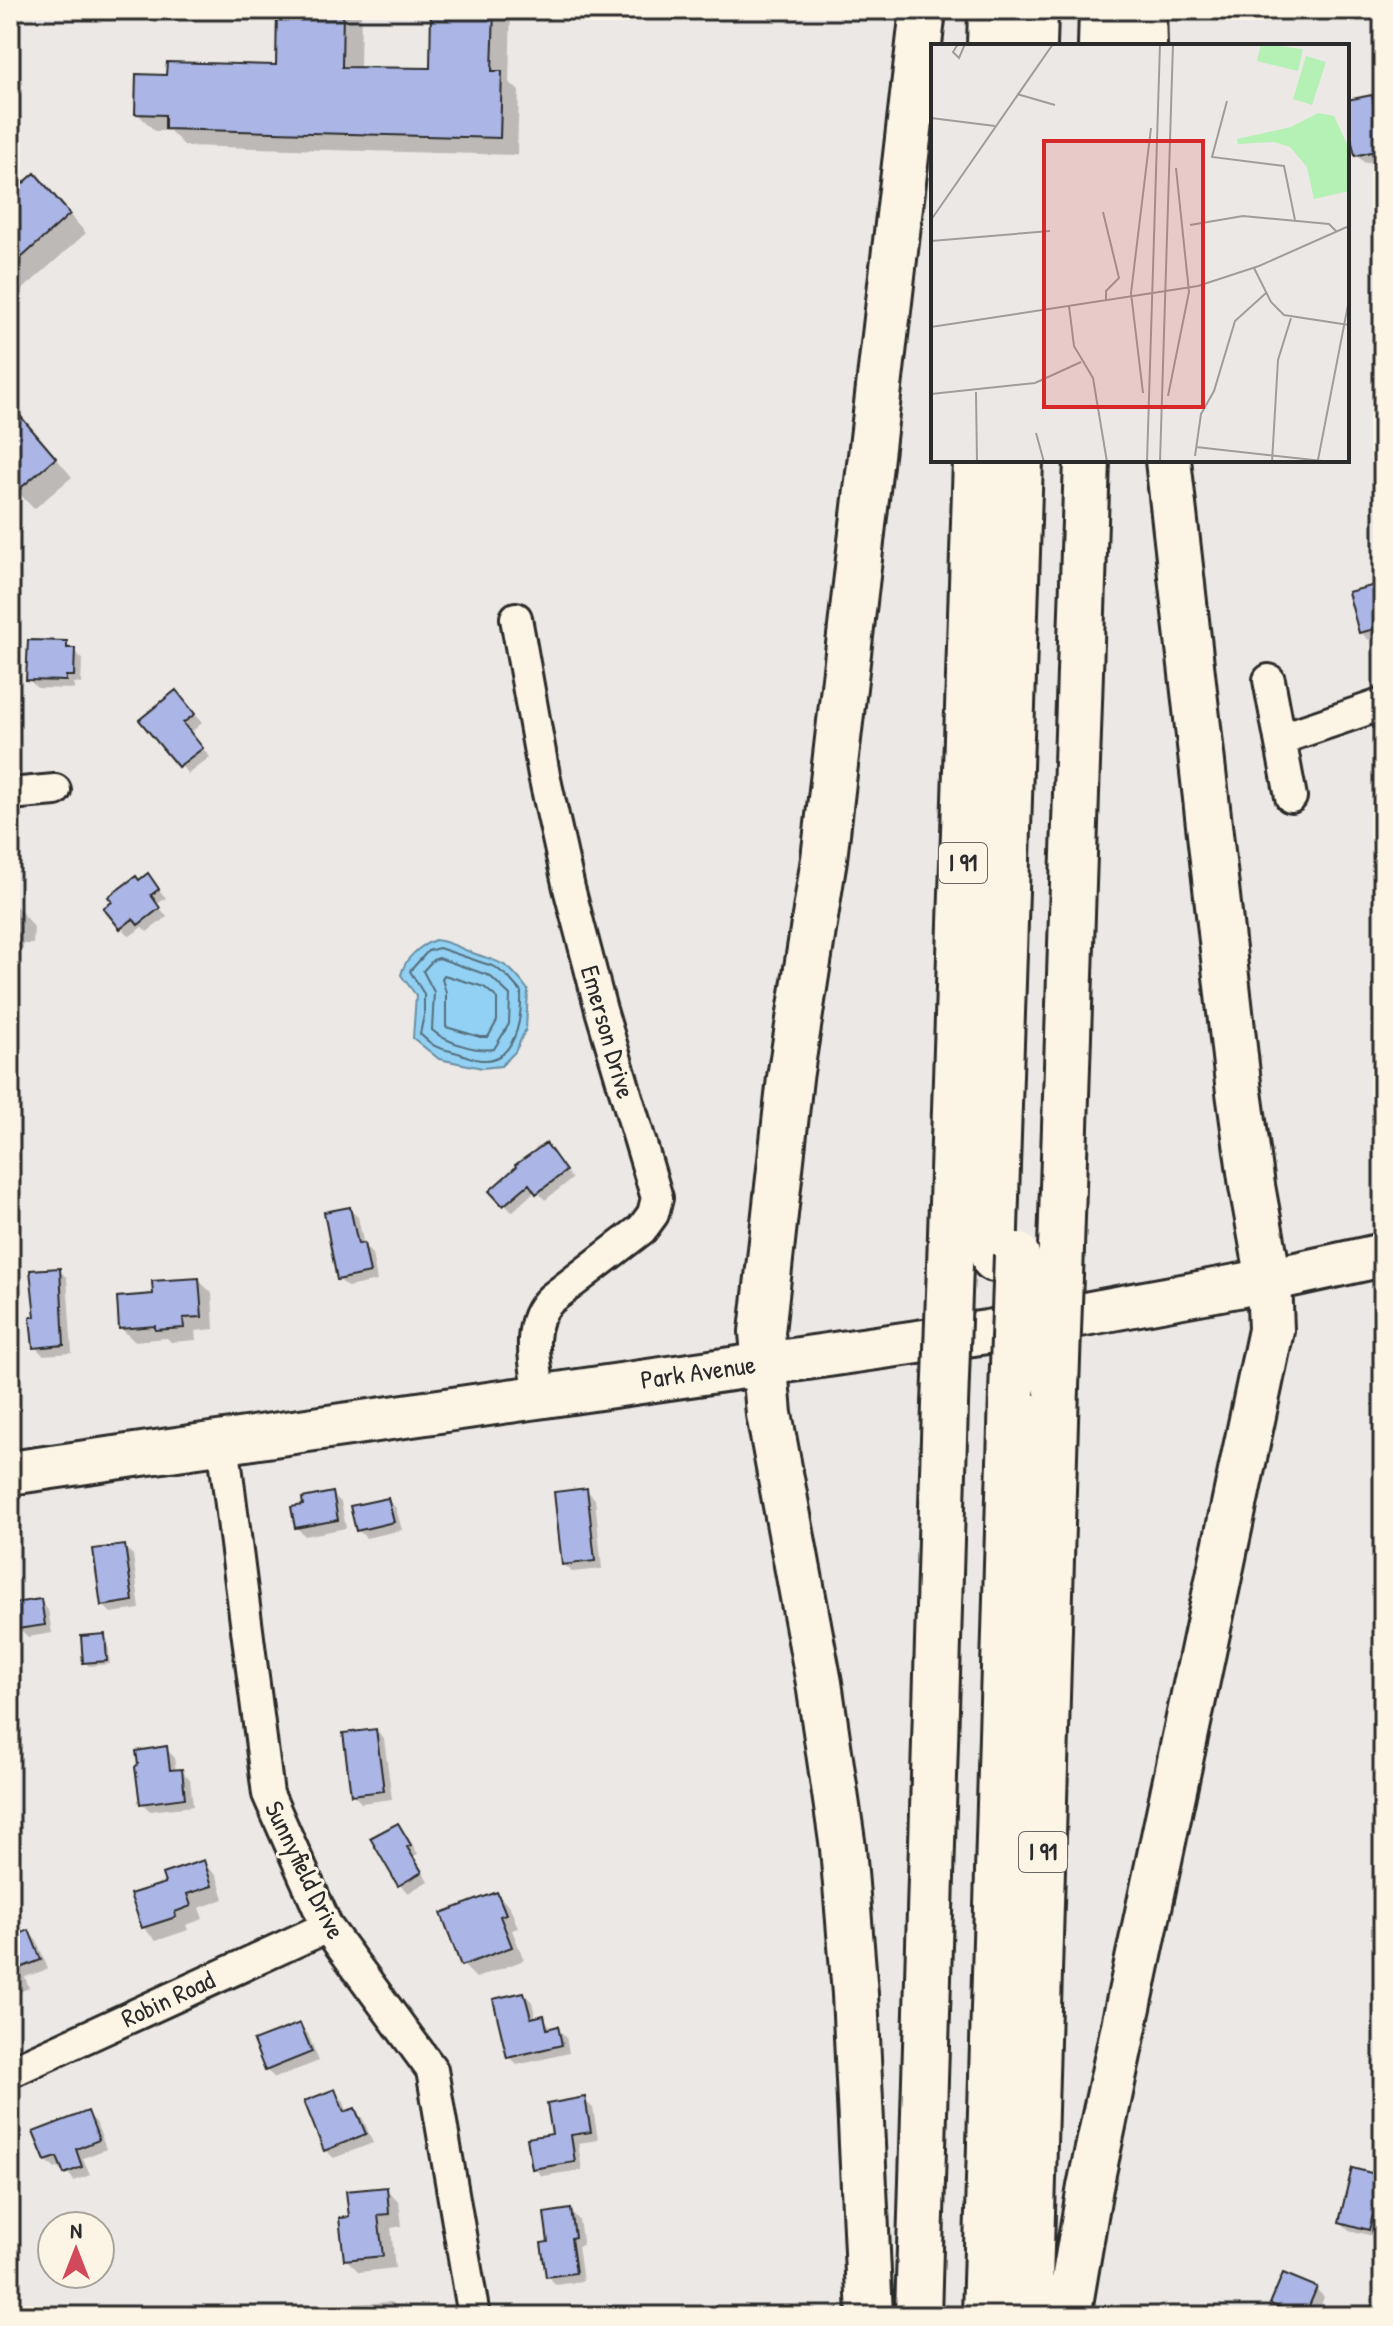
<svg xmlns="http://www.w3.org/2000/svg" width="1393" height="2326" font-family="'Patrick Hand',sans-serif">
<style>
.water{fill:#92d1f3;stroke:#698fa3;stroke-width:2}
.shadow{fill:#0003}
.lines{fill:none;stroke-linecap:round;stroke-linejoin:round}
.shore{stroke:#546d7b;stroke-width:2}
.building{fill:#abb6e6;stroke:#2b2b2b;stroke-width:2}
.minor-casing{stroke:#2b2b2b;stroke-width:36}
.secondary-casing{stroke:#2b2b2b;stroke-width:48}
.motorway-casing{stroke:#2b2b2b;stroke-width:50}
.minor{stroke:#fcf5e5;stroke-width:30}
.secondary{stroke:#fcf5e5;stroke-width:42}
.motorway{stroke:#fcf5e5;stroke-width:44}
.motorway-bridge-casing{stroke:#2b2b2b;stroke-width:50;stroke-linecap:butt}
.motorway-bridge{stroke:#fcf5e5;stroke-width:44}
.labels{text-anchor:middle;stroke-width:6;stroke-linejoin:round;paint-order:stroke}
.shield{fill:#fcf5e5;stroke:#6a6863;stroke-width:2}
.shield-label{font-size:24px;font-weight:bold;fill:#2b2b2b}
.street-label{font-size:26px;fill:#2b2b2b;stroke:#fcf5e5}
.inset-road{fill:none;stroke:#9f9c9b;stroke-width:2}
.view{fill:#d62828;fill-opacity:0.15;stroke:#d62828;stroke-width:4}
.inset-edge{fill:none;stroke:#2b2b2b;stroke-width:4}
</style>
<rect width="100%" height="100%" fill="#ece8e5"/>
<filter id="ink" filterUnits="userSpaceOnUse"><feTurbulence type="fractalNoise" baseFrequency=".0125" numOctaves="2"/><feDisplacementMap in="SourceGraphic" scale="16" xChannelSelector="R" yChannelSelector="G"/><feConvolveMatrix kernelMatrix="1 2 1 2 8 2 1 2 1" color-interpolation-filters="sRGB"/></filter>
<g filter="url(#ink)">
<path class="water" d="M435,940C446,941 455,945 465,950C499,964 504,957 528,990L526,1029L515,1052L501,1066L482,1068L439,1059L413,1038L416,995L401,975C405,958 419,946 435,940Z"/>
<path class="shadow" d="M279,10H361L360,69L432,70L433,10H511L509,82L519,91L517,155L185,146L170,131H155L137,113L168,77L278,67Z
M1372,97L1380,106L1383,120V159L1365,163L1356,155L1347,102Z
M35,176L86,233L10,301V197Z
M1383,212V230L1374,221Z
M10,403L72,477L34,509L10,484Z
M1383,585V637L1369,640L1360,632Z
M66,643L82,659L81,684L74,683V689L37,688L28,679Z
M185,701L202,723L190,733L210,757L188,774L142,720Z
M1383,787V822L1379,818L1373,789Z
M147,876L166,898L157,904L167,917L147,932L142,927L130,936L121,927Z
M10,906H16L34,927L33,944H23L22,952L10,951Z
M552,1153L572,1179L545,1200L536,1190L512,1212L492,1191Z
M349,1209L358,1217L364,1246L372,1254L377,1281L347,1287L339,1279Z
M59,1270L67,1278L72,1353L43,1355L35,1347L37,1319Z
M198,1280L212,1293L214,1329L195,1331L196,1340L171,1342L167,1338L134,1341L121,1328L155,1296Z
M586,1490L595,1499L602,1569L572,1572L564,1564Z
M332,1494L341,1502L346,1528L305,1536L296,1527L306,1506Z
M388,1500L396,1508L402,1530L366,1538L358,1530Z
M124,1547L133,1555L140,1609L111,1613L103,1605Z
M40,1601L48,1610L52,1633L28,1637L19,1628Z
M104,1636L108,1640L110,1664L89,1666L85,1662Z
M376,1731L384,1739L392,1799L361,1803L353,1794Z
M166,1749L174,1757L176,1772L181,1771L190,1779L193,1806L150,1811L142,1803Z
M397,1825L406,1834L418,1854L414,1856L428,1881L408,1893L400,1885Z
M203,1863L217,1876L224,1899L199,1908L203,1919L186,1925L188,1930L156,1941L143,1927L168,1884Z
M497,1894L510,1907L518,1928L512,1930L524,1960L476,1978L463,1965Z
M29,1933L37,1941L48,1969L25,1977L29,1988L10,1996V1939Z
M524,1994L532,2002L536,2019L543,2017L553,2030L557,2028L566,2037L569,2053L517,2065L509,2057Z
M300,2025L308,2034L319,2061L275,2078L266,2070Z
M334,2091L343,2100L348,2113L355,2110L363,2119L373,2143L334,2158L325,2150Z
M584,2100L593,2108L598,2140L578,2143L582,2170L542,2176L534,2168L554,2136Z
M87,2114L96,2122L106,2149L83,2158L90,2175L74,2181L63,2166L55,2169L46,2160Z
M1382,2177L1383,2215L1377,2237L1349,2230L1341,2222Z
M386,2189L399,2202L402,2226L391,2228L395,2268L359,2272L346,2259L351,2219Z
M10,2198L20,2222L10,2226Z
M571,2211L579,2220L583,2245L578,2246L583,2281L556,2285L548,2276L550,2244Z
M1316,2289L1324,2297L1317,2316H1282L1281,2312L1273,2303Z
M392,2302L405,2316H338L337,2305Z"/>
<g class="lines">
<path class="shore" d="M439,948L495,967L508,977L521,992C522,1017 516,1062 482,1060C474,1060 466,1055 458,1053C437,1047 437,1050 420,1034L424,1015V994L410,971L428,951Z
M439,958L490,976L510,995L509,1024L494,1049C476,1052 445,1042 432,1030L434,992L423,971L433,960Z
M444,975L484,987L497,998V1021L488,1037H480L446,1027V993L442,979Z"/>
</g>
<path class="building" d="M277,10H343L342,67L430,68L431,10H494L492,71H502L500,138L165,129V115L135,114L136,74L166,75L167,62L276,65Z
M1372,95L1383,149L1355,156L1347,120V100Z
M35,173L70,214L10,268V195Z
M10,404L56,458L10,497Z
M1383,583V627L1359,633L1348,592Z
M28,640L67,641V648H75L74,676H66V681L26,680Z
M176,690L195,714L183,723L203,748L178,767L139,720Z
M148,873L159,889L151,895L160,908L138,925L133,919L120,929L103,908L112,902L108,897L136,876L139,880Z
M546,1143L566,1171L536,1194L529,1184L503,1206L489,1191L516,1167L515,1165Z
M350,1207L358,1244L364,1243L370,1273L337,1280L324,1212Z
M60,1268L64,1345L33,1348L30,1317H35L30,1270Z
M199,1278L202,1317L183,1318L184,1328L155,1330V1326L119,1329L117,1297L153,1294L152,1281Z
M587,1488L595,1561L562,1565L554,1492Z
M333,1492L338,1520L295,1528L291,1507L303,1505L302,1498Z
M388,1498L394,1522L356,1531L350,1506Z
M125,1545L133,1601L101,1606L93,1549Z
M41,1599L45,1625L17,1629L13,1603Z
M105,1634L107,1661L83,1663L81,1636Z
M376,1729L384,1791L351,1795L343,1733Z
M167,1746L170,1770L182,1769L185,1798L140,1804L135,1767L138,1764L136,1751Z
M398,1823L411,1845L407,1847L422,1872L398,1886L370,1838Z
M204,1860L212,1886L187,1894L191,1906L175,1912L176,1917L142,1928L130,1894L165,1883L162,1874Z
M497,1892L506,1914L500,1916L512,1947L461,1966L441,1913Z
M29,1930L41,1960L10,1972V1938Z
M524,1992L531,2018L544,2015L547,2029L558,2026L562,2045L507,2058L493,1999Z
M300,2023L312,2052L265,2071L253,2041Z
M335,2089L344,2112L355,2108L366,2134L324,2151L304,2101Z
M585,2097L591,2132L571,2135L575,2162L532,2169L527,2138L552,2134L547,2104Z
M88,2111L99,2140L76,2149L82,2167L64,2174L57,2157L45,2161L33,2132Z
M1352,2168L1383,2176L1369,2230L1339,2222Z
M387,2187L389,2214L378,2215L383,2256L344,2260L339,2218L349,2217L346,2191Z
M571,2209L575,2237L571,2238L576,2273L546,2277L541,2243L548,2242L544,2213Z
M1283,2273L1317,2287L1305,2316H1278L1281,2308L1270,2304Z"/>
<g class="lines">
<defs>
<path id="minor" d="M516,618L544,775L569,888L601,1010L657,1198L653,1214L642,1229L551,1299C525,1323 535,1364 540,1395
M1269,680L1291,797
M1280,739L1383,704
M10,794L55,790
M223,1442L268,1794L327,1927L432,2070L474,2316
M10,2072L327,1927"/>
<path id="secondary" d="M10,1473L987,1332L1269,1280L1383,1255"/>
<path id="motorway" d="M1143,10L1144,46
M990,46L991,10
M1034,46L1035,10
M1101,46L1102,10
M1061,1248L1087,460
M994,1259L1020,460
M950,1265L976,460
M870,2316L855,1994L843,1848L819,1683L769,1414L762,1332L790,1078L824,859L923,10
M918,2316L945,1405
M985,2316L1012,1394
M1029,2316L1056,1387
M1068,2316L1090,2187L1271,1330L1269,1280L1252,1186L1239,1092L1168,460"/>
</defs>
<use href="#minor" class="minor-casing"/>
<use href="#secondary" class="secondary-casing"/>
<use href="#motorway" class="motorway-casing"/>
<use href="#minor" class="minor"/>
<use href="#secondary" class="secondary"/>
<use href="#motorway" class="motorway"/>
<defs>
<path id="motorway-bridge" d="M1056,1387L1061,1248
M1012,1394L1017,1255
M945,1405L950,1265"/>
</defs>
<use href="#motorway-bridge" class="motorway-bridge-casing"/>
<use href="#motorway-bridge" class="motorway-bridge"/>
</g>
</g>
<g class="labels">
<g class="shield">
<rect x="939" y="843" width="48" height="40" rx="6"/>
<rect x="1019" y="1832" width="48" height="40" rx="6"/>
</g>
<g class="shield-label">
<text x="963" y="871">I 91</text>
<text x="1043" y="1860">I 91</text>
</g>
<g class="street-label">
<text transform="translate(608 1032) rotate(74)" y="9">Emerson Drive</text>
<text transform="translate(698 1372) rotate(-8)" y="9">Park Avenue</text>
<text transform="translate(305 1870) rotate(64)" y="9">Sunnyfield Drive</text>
<text transform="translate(168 1999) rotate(-25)" y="9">Robin Road</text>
</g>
</g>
<g transform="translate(931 44)">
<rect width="418" height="418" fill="#ece8e5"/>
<path d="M330,0L372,5L367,27L326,17ZM375,12L395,18L381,61L362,55ZM387,69L403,72L418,104V147L383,155L376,123L359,103L343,98L307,100L306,95L360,83Z" fill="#b5f0b5"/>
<path class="inset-road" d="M27,0L22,8L28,14L34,0M86,50L124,61M296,57L281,113L353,122L364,176M0,74L64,82M172,168L188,234L175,247V257M0,176L122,0M259,181L312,172L398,180L406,188M0,197L119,187M323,224L340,258L353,271L418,281M138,262L143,302L162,334L176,418M0,283L267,242L328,222L418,182M45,348L46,418M212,349L200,249L220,84M0,350L104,339L150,318M237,352L258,248L245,124M105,389L113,418M265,403L401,418M264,412L270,370L283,347L304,277L335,249M387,416L417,261M216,418L229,0M229,418L242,0M341,418L347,316L360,274"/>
<path class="view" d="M113,97H272V363H113Z"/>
<rect width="418" height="418" class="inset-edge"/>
</g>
<rect width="1393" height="2326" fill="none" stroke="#fcf5e5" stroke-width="40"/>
<rect x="20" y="20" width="1353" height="2286" fill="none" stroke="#2b2b2b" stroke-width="3" filter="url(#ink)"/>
<g transform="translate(76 2250)"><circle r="38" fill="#fcf5e5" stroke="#a8a49b" stroke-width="2"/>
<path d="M0-6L14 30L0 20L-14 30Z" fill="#d1495b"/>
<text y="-12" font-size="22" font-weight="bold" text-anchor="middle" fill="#2b2b2b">N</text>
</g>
</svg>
